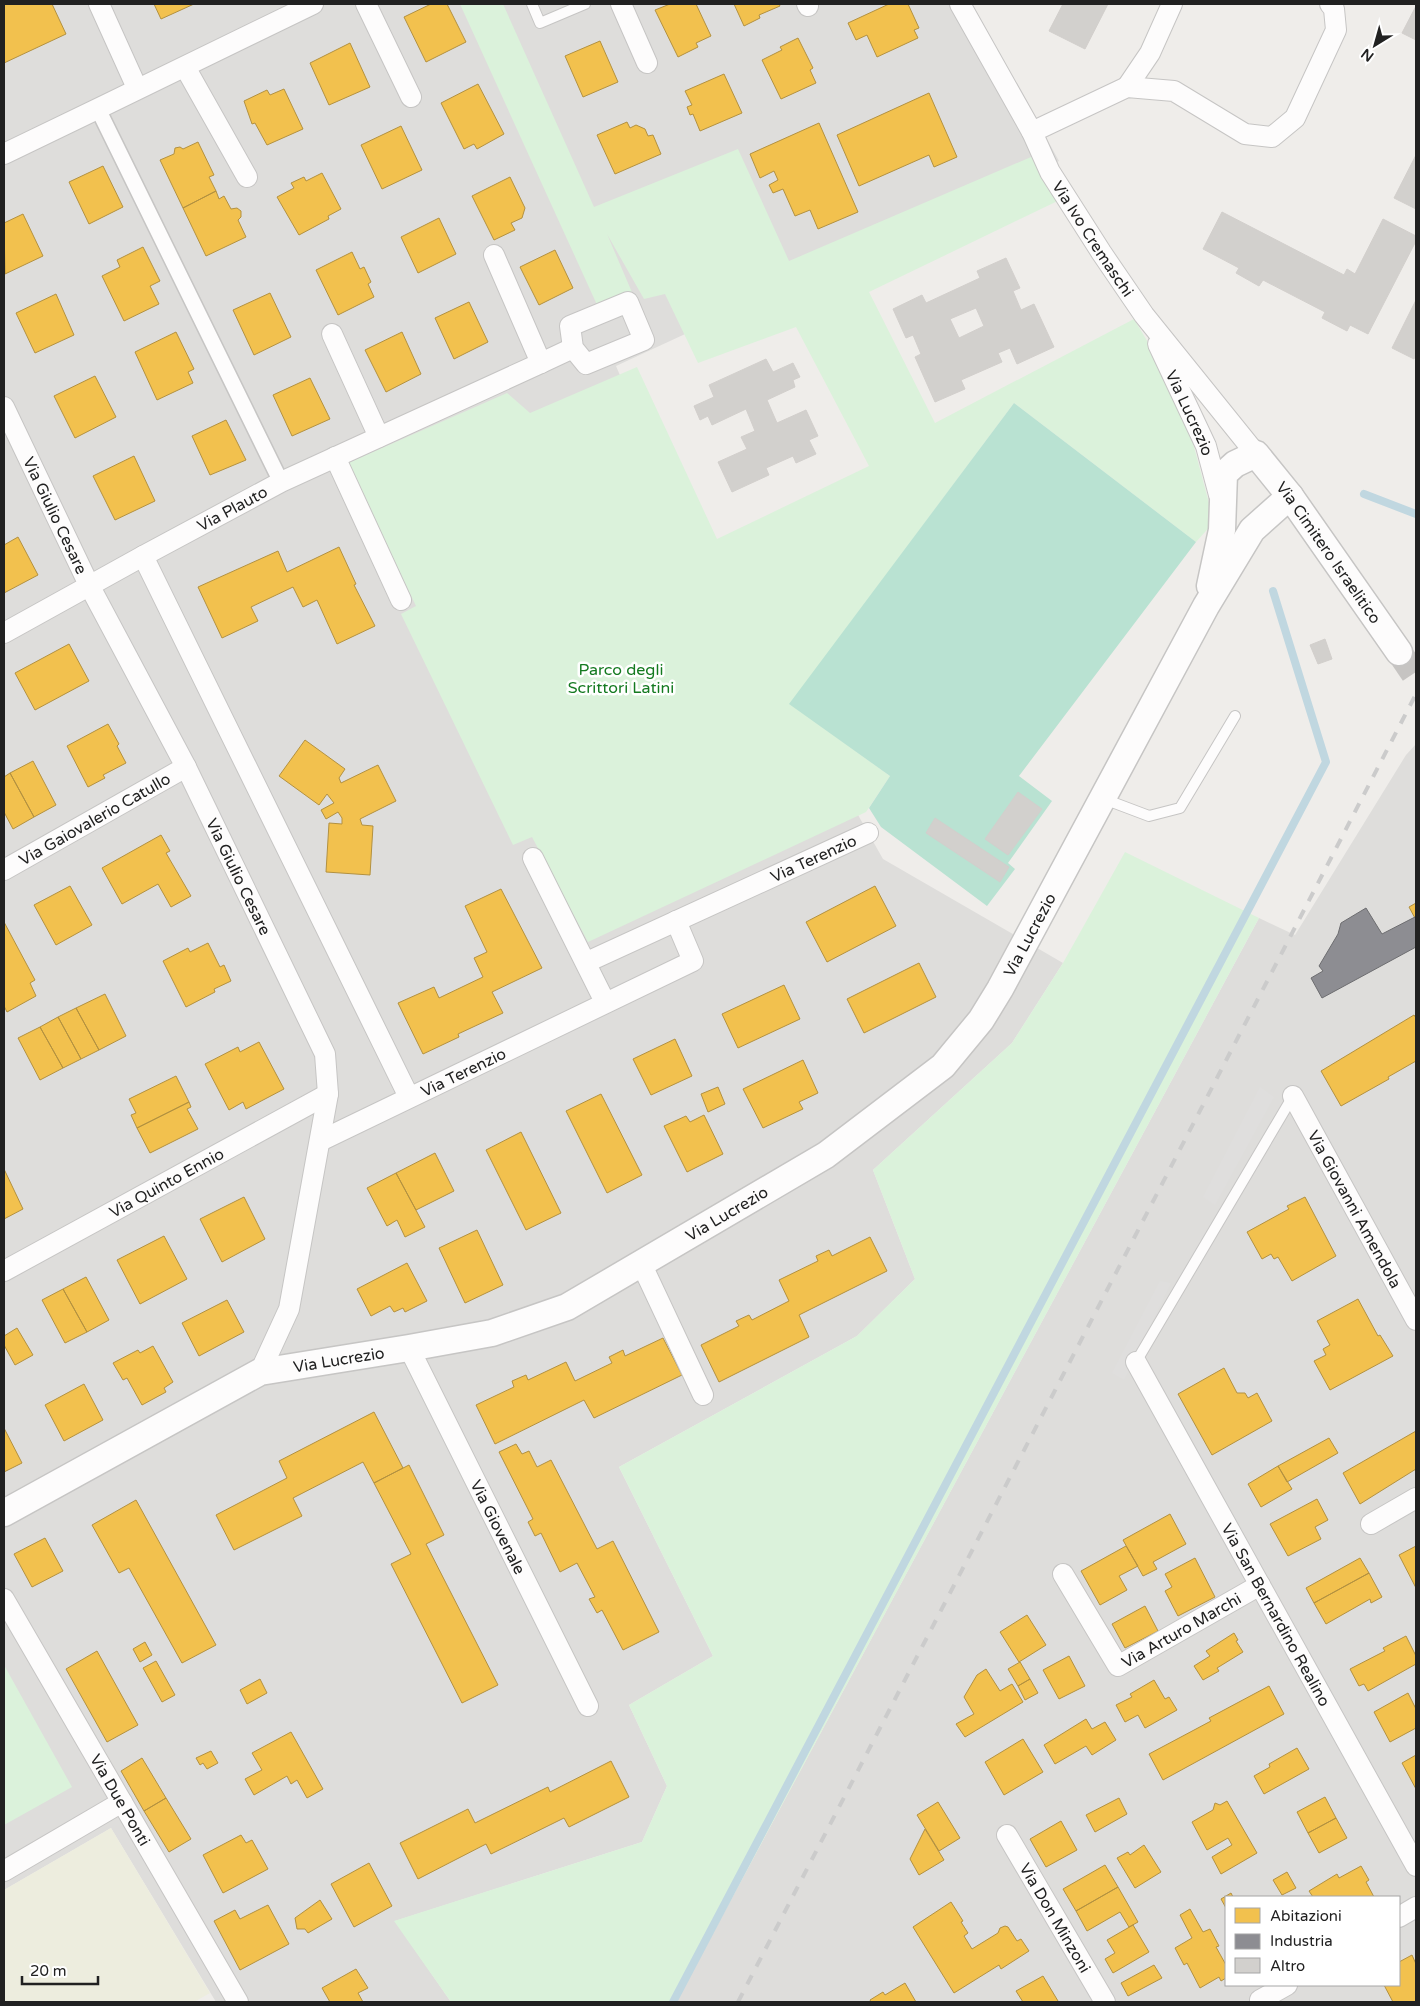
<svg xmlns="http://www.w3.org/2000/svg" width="1420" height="2006" font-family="'Varela Round',sans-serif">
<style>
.residential{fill:#dedddb;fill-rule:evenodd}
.farmland{fill:#ededde}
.park{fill:#dbf2db}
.pitch{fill:#b9e2d2}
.parking{fill:#dfdedd}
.homes{fill:#f2c14e;stroke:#b39140}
.industry{fill:#8d8d92;stroke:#6d6d70}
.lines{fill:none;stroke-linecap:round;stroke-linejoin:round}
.stream{stroke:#c0d7e0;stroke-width:8}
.building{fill:#d2d0cd;stroke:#d2cfcc;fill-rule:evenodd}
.tertiary-tunnel{stroke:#c6c4c2;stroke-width:26;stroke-dasharray:26 13;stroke-linecap:butt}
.service-casing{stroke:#c6c5c4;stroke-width:12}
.pedestrian-casing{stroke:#c6c5c4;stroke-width:18}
.minor-casing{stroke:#c6c5c4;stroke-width:22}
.tertiary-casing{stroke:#c6c5c4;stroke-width:29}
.service{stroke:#fdfcfc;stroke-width:10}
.pedestrian{stroke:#fdfcfc;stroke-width:15}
.minor{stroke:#fdfcfc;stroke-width:20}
.tertiary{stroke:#fdfcfc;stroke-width:26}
.rail{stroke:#cbcbcb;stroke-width:4;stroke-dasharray:10 10;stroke-linecap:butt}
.labels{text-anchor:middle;stroke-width:5;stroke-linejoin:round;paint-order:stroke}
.street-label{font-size:16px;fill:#212121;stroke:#fff}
.park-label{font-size:16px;fill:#147a20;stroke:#fff}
</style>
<rect width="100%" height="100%" fill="#efedea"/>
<path class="residential" d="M4,4H972L1059,161L616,366L748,675L832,769L883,859L1063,963L1012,1043L873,1170L915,1279L857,1336L619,1467L713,1656L629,1705L667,1786L642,1842L395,1921L451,2002H216L111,1828L4,1890Z
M1416,744V2002H676L1259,918L1295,935L1406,755ZM1226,1897H1399V1985H1226Z"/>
<path class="farmland" d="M111,1828L210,1993L194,2002H4V1890Z"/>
<path class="park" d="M460,4H503L594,207L738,149L789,261L1045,151L1068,196L869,292L935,423L1134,319L1167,374L1184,409L1214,522L1196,542L1014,403L790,704L890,776L866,812L588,942L532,837L513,845L401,614L416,606L348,463L507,393L530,413L637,367L717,539L869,466L796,327L698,363L665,294L644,299L607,234L634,297L598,307Z
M1125,852L1259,918L676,2002H451L394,1921L642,1842L667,1786L629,1705L713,1656L619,1467L857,1336L915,1279L873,1170L1012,1043L1063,963Z
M4,1665L72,1787L4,1825Z"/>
<path class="pitch" d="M1014,403L1196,542L1019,776L1052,801L1008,863L1015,869L987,906L881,827L869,808L890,776L789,704Z"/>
<path class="parking" d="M1260,1087L1274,1097L1215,1205L1203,1197Z
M1160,1281L1171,1283L1124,1380L1112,1373Z"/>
<path class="homes" d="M4,4H52L66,34L4,63Z
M154,4H194L161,19Z
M431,4H447L466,42L426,62L404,17Z
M670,4H696L711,36L696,43L698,47L678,57L655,10Z
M734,4H779L780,6L759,15L760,18L744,26Z
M889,4H908L919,28L914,30L918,38L877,57L867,35L856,40L848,23Z
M798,38L813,68L810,70L816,83L781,99L762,60L782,50L780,47Z
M600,41L618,82L583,97L565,56Z
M350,43L370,87L329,105L310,63Z
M724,74L742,113L700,131L693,114L690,115L687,107L692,105L685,91Z
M478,84L504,134L477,149L474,144L464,149L441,103Z
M284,89L303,129L267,145L255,123L252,124L244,101L267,90L270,95Z
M929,93L957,157L934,167L929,155L859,186L837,135Z
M627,122L630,128L636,125L645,129L648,136L653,135L661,154L615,174L597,135Z
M819,123L858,212L818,229L810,210L795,216L783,189L773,193L769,185L778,180L774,171L760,178L750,154Z
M401,126L422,170L382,189L361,145Z
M198,142L214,175L209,177L216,191L183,208L160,160L174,154L175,148L180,147L183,149Z
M103,166L123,207L89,224L69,182Z
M322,173L341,209L328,216L329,219L299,235L277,197L294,188L291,183L304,177L306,181Z
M510,177L525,208L522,218L511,223L515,230L494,240L472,196Z
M216,191L219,199L224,196L231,209L237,208L241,211V217L238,220L246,237L206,256L183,208Z
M23,214L43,256L5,274L4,223Z
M439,218L456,254L418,273L401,237Z
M143,247L160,281L150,286L159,304L124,321L102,276L120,267L117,260Z
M555,250L573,288L539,305L520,267Z
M352,252L360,269L364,267L371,282L368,284L374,297L338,315L316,270Z
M270,293L291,337L254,355L233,310Z
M56,294L74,335L35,353L16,313Z
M469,302L488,342L454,359L435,318Z
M176,332L194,369L188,372L193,383L157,400L135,352Z
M402,332L421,374L386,392L365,350Z
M95,376L116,417L75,438L54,396Z
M310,378L330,419L292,436L273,395Z
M226,420L246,460L210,475L192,436Z
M134,456L155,501L115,520L93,476Z
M18,537L38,575L4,593V545Z
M339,547L356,584L354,585L375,626L337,644L317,600L303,607L293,587L251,607L258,621L222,638L198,587L278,551L287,572Z
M69,644L89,681L35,710L15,673Z
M108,724L119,744L117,746L126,763L103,775L105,778L88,787L67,746Z
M305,740L345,769L339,778L341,783L378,765L396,801L360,819L362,825L373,826L370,875L326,872L329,823L342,824V818L338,812L326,819L321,810L334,803L327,794L319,805L279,776Z
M33,761L56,805L34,817L10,773Z
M10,773L34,817L13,829L4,812V777Z
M161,835L170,851L166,853L191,896L171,907L158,884L122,904L102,868Z
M70,886L92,925L56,945L34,905Z
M875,886L896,926L827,962L806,922Z
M501,889L542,968L492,992L503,1013L458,1034L459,1037L423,1054L398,1003L434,987L439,998L483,977L474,958L487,952L465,906Z
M1416,903V920L1409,907Z
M4,922L35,980L30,983L36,996L7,1012L4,1006Z
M208,943L220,967L224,965L231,981L214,989L215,992L186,1007L163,961L188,948L190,952Z
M919,963L936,997L864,1033L847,999Z
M784,985L800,1019L738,1048L722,1014Z
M105,994L126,1036L99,1050L76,1008Z
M76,1008L99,1050L81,1059L58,1017Z
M1414,1015L1416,1018V1061L1388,1077L1389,1079L1341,1106L1321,1071Z
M58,1017L81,1059L63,1068L40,1027Z
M40,1027L63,1068L40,1080L18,1038Z
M675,1039L692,1076L651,1095L633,1059Z
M259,1042L284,1089L246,1109L243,1102L229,1110L205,1064L238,1047L240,1052Z
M803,1060L818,1093L799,1102L803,1109L763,1128L743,1089Z
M176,1076L189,1102L137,1128L131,1115L136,1113L129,1099Z
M718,1087L725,1104L708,1112L701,1094Z
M601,1094L642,1175L607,1193L566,1111Z
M189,1102L191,1107L187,1109L198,1129L150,1153L137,1128Z
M704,1115L723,1154L687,1172L664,1126L686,1116L690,1122Z
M521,1132L561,1213L526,1230L486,1150Z
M435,1153L454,1191L416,1210L396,1173Z
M4,1169L23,1209L4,1219Z
M396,1173L425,1227L405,1237L397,1220L387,1226L367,1188Z
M244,1197L265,1239L222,1262L200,1219Z
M1305,1197L1336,1256L1292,1281L1278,1257L1274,1259L1271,1254L1262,1259L1247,1232L1289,1209L1287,1206Z
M477,1230L503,1285L465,1303L439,1248Z
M164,1236L187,1279L140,1304L117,1260Z
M870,1237L887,1271L799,1315L809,1337L719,1382L701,1345L739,1326L736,1321L749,1315L752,1320L789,1301L779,1280L818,1261L816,1256L829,1250L832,1256Z
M407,1263L427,1301L405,1312L403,1308L394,1312L390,1306L371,1316L357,1289Z
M86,1277L109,1320L87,1332L63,1289Z
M63,1289L87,1332L65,1343L42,1300Z
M1358,1299L1378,1336L1380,1335L1393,1356L1330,1390L1314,1361L1326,1355L1323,1349L1330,1345L1317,1321Z
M227,1300L244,1332L199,1356L182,1323Z
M17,1328L33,1355L15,1365L4,1345V1336Z
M663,1338L682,1375L594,1418L584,1400L495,1444L476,1405L514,1387L512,1381L526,1375L528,1380L566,1362L575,1381L612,1363L609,1357L623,1350L625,1356Z
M153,1346L173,1382L164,1388L166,1392L142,1405L127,1378L123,1380L113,1363L138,1350L140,1353Z
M1224,1368L1237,1393H1245L1248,1398L1257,1393L1272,1421L1212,1455L1178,1394Z
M84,1384L103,1420L64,1441L45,1405Z
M374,1412L403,1468L374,1483L363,1462L293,1498L302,1516L234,1550L216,1515L287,1478L279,1461Z
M4,1428L22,1463L4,1472Z
M1416,1431V1469L1360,1504L1343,1473Z
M1329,1438L1338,1453L1287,1482L1278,1466Z
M516,1444L522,1454L529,1451L537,1467L551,1460L597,1549L613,1541L659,1632L623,1650L602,1610L597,1613L589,1599L595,1597L577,1563L560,1572L541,1533L535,1536L528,1522L533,1519L499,1452Z
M409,1465L444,1535L426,1544L498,1685L462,1703L391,1564L411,1554L374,1483Z
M1278,1466L1292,1489L1261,1507L1248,1484Z
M1317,1499L1328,1520L1315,1527L1321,1539L1288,1556L1270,1524Z
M136,1500L216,1645L182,1663L129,1568L119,1573L92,1525Z
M1170,1514L1186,1544L1153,1562L1157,1569L1143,1576L1123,1540Z
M45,1538L63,1571L32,1587L14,1554Z
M1126,1546L1138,1566L1119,1576L1127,1590L1100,1605L1081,1571Z
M1416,1546V1588L1399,1555Z
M1195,1558L1215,1597L1178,1616L1165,1591L1172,1587L1165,1574Z
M1360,1558L1369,1573L1314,1603L1306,1588Z
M1369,1573L1382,1597L1371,1603L1370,1599L1326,1624L1314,1603Z
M1145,1606L1158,1631L1125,1648L1112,1624Z
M1027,1615L1046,1645L1019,1662L1000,1632Z
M1234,1633L1238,1640L1236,1641L1243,1652L1217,1668L1219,1671L1203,1680L1194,1666L1210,1656L1206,1651Z
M1406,1636L1416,1656V1664L1368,1691L1364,1684L1359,1686L1350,1669L1385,1651L1383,1648Z
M145,1642L152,1655L140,1662L133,1649Z
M97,1651L138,1725L107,1742L66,1669Z
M1069,1656L1085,1686L1059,1699L1043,1670Z
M156,1661L175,1695L162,1702L143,1668Z
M1020,1662L1030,1679L1018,1686L1008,1669Z
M986,1669L1000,1691L1012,1684L1023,1702L965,1737L956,1724L974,1714L964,1697L977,1675Z
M260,1679L267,1693L247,1704L240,1690Z
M1030,1679L1038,1693L1025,1700L1018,1686Z
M1154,1680L1165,1699L1169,1697L1177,1710L1145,1728L1138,1715L1125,1722L1116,1705L1132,1697L1130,1694Z
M1269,1686L1284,1714L1163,1780L1149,1754L1211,1721L1209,1718Z
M1408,1693L1416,1709V1728L1390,1742L1374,1712Z
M1086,1719L1092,1729L1105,1722L1116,1740L1092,1755L1086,1746L1055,1764L1044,1745Z
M291,1732L323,1789L307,1798L297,1780L291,1784L287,1776L254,1795L245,1779L262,1770L252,1753Z
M1023,1739L1043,1772L1004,1795L985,1762Z
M1297,1748L1309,1769L1264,1794L1254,1776L1270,1767L1269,1764Z
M211,1751L218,1763L207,1769L203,1763L200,1765L196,1758Z
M1416,1755V1789L1402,1763Z
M142,1758L166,1798L144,1811L121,1771Z
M611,1761L629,1797L569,1827L564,1818L491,1854L486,1844L418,1879L400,1843L468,1809L475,1823L548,1787L550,1792Z
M1325,1797L1336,1818L1308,1833L1297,1812Z
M166,1798L191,1839L169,1852L144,1811Z
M1119,1798L1127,1814L1095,1832L1086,1815Z
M1227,1801L1257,1853L1221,1874L1212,1857L1232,1845L1228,1838L1207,1850L1192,1822L1213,1810L1215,1803L1220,1805Z
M938,1802L960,1838L939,1851L917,1815Z
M1336,1818L1347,1838L1319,1853L1308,1833Z
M1061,1821L1077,1850L1046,1867L1030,1839Z
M925,1829L944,1860L919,1875L910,1859Z
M241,1835L246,1843L252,1840L268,1869L223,1893L203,1855Z
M1144,1845L1161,1872L1135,1888L1117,1858L1128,1852L1130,1855Z
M369,1863L392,1906L354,1927L331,1884Z
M1105,1865L1118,1887L1076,1911L1063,1889Z
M1361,1866L1369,1880L1366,1882L1374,1897H1313L1309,1891L1337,1874L1339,1878Z
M1287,1872L1296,1888L1282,1895L1273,1880Z
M1118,1887L1138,1922L1129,1927L1120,1912L1087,1931L1076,1911Z
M1231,1893L1233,1897H1226V1908L1221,1899Z
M320,1900L332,1919L308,1933L305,1929H297L295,1918Z
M951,1902L963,1921L961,1922L968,1933L964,1936L972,1949L998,1933L1000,1928L1005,1926L1008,1927L1017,1941L1021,1939L1029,1951L1001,1969L999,1965L954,1993L913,1927Z
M268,1905L289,1944L240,1970L214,1921L235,1910L240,1919Z
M1190,1909L1203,1932L1210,1929L1219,1946L1216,1947L1226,1965V1978L1221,1981L1219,1977L1200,1988L1187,1963L1184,1965L1175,1948L1192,1938L1180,1915Z
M1133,1925L1149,1952L1113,1973L1105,1959L1115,1953L1107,1940Z
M1412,1955L1416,1964V2002H1393L1384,1985H1399V1962Z
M1154,1965L1162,1978L1128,1996L1121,1983Z
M356,1969L368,1988L358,1993L363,2002H330L322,1988Z
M1043,1976L1058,2001L1056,2002H1023L1016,1991Z
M905,1983L916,2002H871L870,2000L883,1992L885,1995Z"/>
<path class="industry" d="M1366,908L1382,934L1415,917L1416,920V947L1322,998L1311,978L1323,971L1319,966L1338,934L1341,923Z"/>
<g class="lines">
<path class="stream" d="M1364,494L1416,514
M673,2002L1326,762L1273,591"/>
</g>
<path class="building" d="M1063,4H1108L1085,49L1049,31Z
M1416,6V40L1402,33Z
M1416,155V209L1394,198Z
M1222,212L1344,275L1347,269L1355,274L1383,219L1416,236V241L1368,334L1350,325L1347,331L1322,318L1325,312L1263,280L1259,286L1236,273L1239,268L1203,249Z
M1006,258L1020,288L1013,291L1021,310L1034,304L1054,347L1017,364L1010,348L998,353L1002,362L961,380L965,389L935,402L915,357L921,354L913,335L906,338L893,309L922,295L926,303L980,278L977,271ZM976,308L984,326L959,338L950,319Z
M1416,300V354L1414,359L1392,348Z
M766,359L773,372L793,363L800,377L793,380L795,387L767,400L777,423L806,410L818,436L809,440L816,454L796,463L793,456L766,468L769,475L732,492L718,462L747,449L741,437L755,431L746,409L712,425L708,416L700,420L694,406L714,397L709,385Z
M1325,639L1332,659L1318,664L1310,645Z
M1018,792L1042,809L1008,855L985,839Z
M935,818L1009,867L1000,882L926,833Z"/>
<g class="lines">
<path class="tertiary-tunnel" d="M1399,652L1416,677"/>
<defs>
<path id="service" d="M532,4L540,23L585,4
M1104,799L1149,816L1180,808L1235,716
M1136,1362L1293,1096"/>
<path id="pedestrian" d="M98,109L281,482"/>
<g id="minor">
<path d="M99,4L137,88"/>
<path d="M366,4L411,97"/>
<path d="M621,4L647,63"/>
<path d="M807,4L808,6"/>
<path id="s1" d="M960,4L1032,132L1050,172L1101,252L1144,315L1256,454"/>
<path d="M185,67L247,177"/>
<path d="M1127,87L1150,53L1172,4"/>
<path d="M1032,132L1127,87L1174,91L1245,134L1272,137L1295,118L1336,30L1334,9L1330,4"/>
<path d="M4,154C107,104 210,55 313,4"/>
<path d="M494,255L541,363"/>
<path d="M332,334L379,437"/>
<path id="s2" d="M1158,344L1206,446L1219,495"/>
<path id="s3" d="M4,407L89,585L186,767L325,1054L328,1094L289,1309L260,1372"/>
<path d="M335,457L401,600"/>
<path d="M143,556L409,1097"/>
<path id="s4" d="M4,633L143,556L281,482L541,363L573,348L586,364L644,340L628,302L570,326L573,348"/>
<path d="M533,858L605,1002"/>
<path id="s5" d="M4,870L186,767"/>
<path id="s6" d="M587,962L868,833"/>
<path id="s7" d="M1293,1096L1416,1320"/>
<path id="s8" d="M320,1141L693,961L676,921"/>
<path d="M641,1263L703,1395"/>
<path id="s9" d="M4,1271L328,1094"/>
<path id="s10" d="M409,1348L588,1706"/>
<path id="s11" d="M1136,1362L1416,1866"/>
<path d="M1371,1524L1416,1498"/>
<path id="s12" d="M1063,1574L1118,1666L1260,1585"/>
<path id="s13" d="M4,1599L238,2002"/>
<path id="s14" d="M1007,1835L1105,2002"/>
<path d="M4,1871L122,1802"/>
<path d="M1399,1917L1416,1907"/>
<path d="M1260,2000L1287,1985"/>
</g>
<g id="tertiary">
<path id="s15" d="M1210,586L1222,530L1224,474L1235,464L1256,454L1290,496L1399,652"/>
<path id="s16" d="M4,1513L260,1372L409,1348L492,1333L567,1307L826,1155L943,1066L981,1020L1000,989L1206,606L1252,530L1290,496"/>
</g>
</defs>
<use href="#service" class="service-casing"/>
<use href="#pedestrian" class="pedestrian-casing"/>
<use href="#minor" class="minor-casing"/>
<use href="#tertiary" class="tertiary-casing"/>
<use href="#service" class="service"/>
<use href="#pedestrian" class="pedestrian"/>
<use href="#minor" class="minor"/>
<use href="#tertiary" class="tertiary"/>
<path class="rail" d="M738,2002L1416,694"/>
</g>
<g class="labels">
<g class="street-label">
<text dy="6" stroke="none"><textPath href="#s1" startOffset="270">Via Ivo Cremaschi</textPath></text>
<text dy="6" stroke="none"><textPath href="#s2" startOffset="76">Via Lucrezio</textPath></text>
<text dy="6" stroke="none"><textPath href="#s4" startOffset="260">Via Plauto</textPath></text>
<text dy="6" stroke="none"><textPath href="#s3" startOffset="120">Via Giulio Cesare</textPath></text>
<text dy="6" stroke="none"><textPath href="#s15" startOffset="274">Via Cimitero Israelitico</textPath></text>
<text dy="6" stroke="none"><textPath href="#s5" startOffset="104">Via Gaiovalerio Catullo</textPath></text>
<text dy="6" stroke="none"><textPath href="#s6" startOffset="249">Via Terenzio</textPath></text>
<text dy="6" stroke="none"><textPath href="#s3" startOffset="525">Via Giulio Cesare</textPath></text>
<text dy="6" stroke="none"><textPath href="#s16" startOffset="1212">Via Lucrezio</textPath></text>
<text dy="6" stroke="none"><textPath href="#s8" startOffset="159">Via Terenzio</textPath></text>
<text dy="6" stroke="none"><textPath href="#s9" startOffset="185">Via Quinto Ennio</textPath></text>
<text dy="6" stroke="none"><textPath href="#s7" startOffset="129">Via Giovanni Amendola</textPath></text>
<text dy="6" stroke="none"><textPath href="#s16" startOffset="792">Via Lucrezio</textPath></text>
<text dy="6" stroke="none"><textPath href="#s16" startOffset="372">Via Lucrezio</textPath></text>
<text dy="6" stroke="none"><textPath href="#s10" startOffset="200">Via Giovenale</textPath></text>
<text dy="6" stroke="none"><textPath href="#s11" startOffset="289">Via San Bernardino Realino</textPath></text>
<text dy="6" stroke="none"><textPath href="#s12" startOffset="180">Via Arturo Marchi</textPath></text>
<text dy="6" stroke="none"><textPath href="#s13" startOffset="232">Via Due Ponti</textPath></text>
<text dy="6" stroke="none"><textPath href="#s14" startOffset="96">Via Don Minzoni</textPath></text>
</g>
<g class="park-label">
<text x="621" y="675">Parco degli<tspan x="621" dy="18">Scrittori Latini</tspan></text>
</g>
</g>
<rect width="1420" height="2006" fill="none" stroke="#212121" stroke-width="10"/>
<rect x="1225" y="1896" width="175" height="90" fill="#ffffff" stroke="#a6a6a6"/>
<rect x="1235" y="1908" width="25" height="15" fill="#f2c14e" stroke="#a6a6a6"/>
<text x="1270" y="1921" font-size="15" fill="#212121">Abitazioni</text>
<rect x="1235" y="1934" width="25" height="15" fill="#8d8d92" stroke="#a6a6a6"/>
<text x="1270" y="1946" font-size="15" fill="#212121">Industria</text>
<rect x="1235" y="1958" width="25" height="15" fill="#d2d0cd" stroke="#a6a6a6"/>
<text x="1270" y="1971" font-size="15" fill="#212121">Altro</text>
<g transform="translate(1375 45) rotate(217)" stroke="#ffffff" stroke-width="4" paint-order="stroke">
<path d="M0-4L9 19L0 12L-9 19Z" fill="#212121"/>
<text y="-8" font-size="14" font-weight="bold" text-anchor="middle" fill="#212121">N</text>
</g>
<path d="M22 1976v8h76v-8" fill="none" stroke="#212121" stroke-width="2.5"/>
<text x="30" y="1976" font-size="15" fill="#212121" stroke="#ffffff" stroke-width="4" paint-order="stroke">20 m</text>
</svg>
